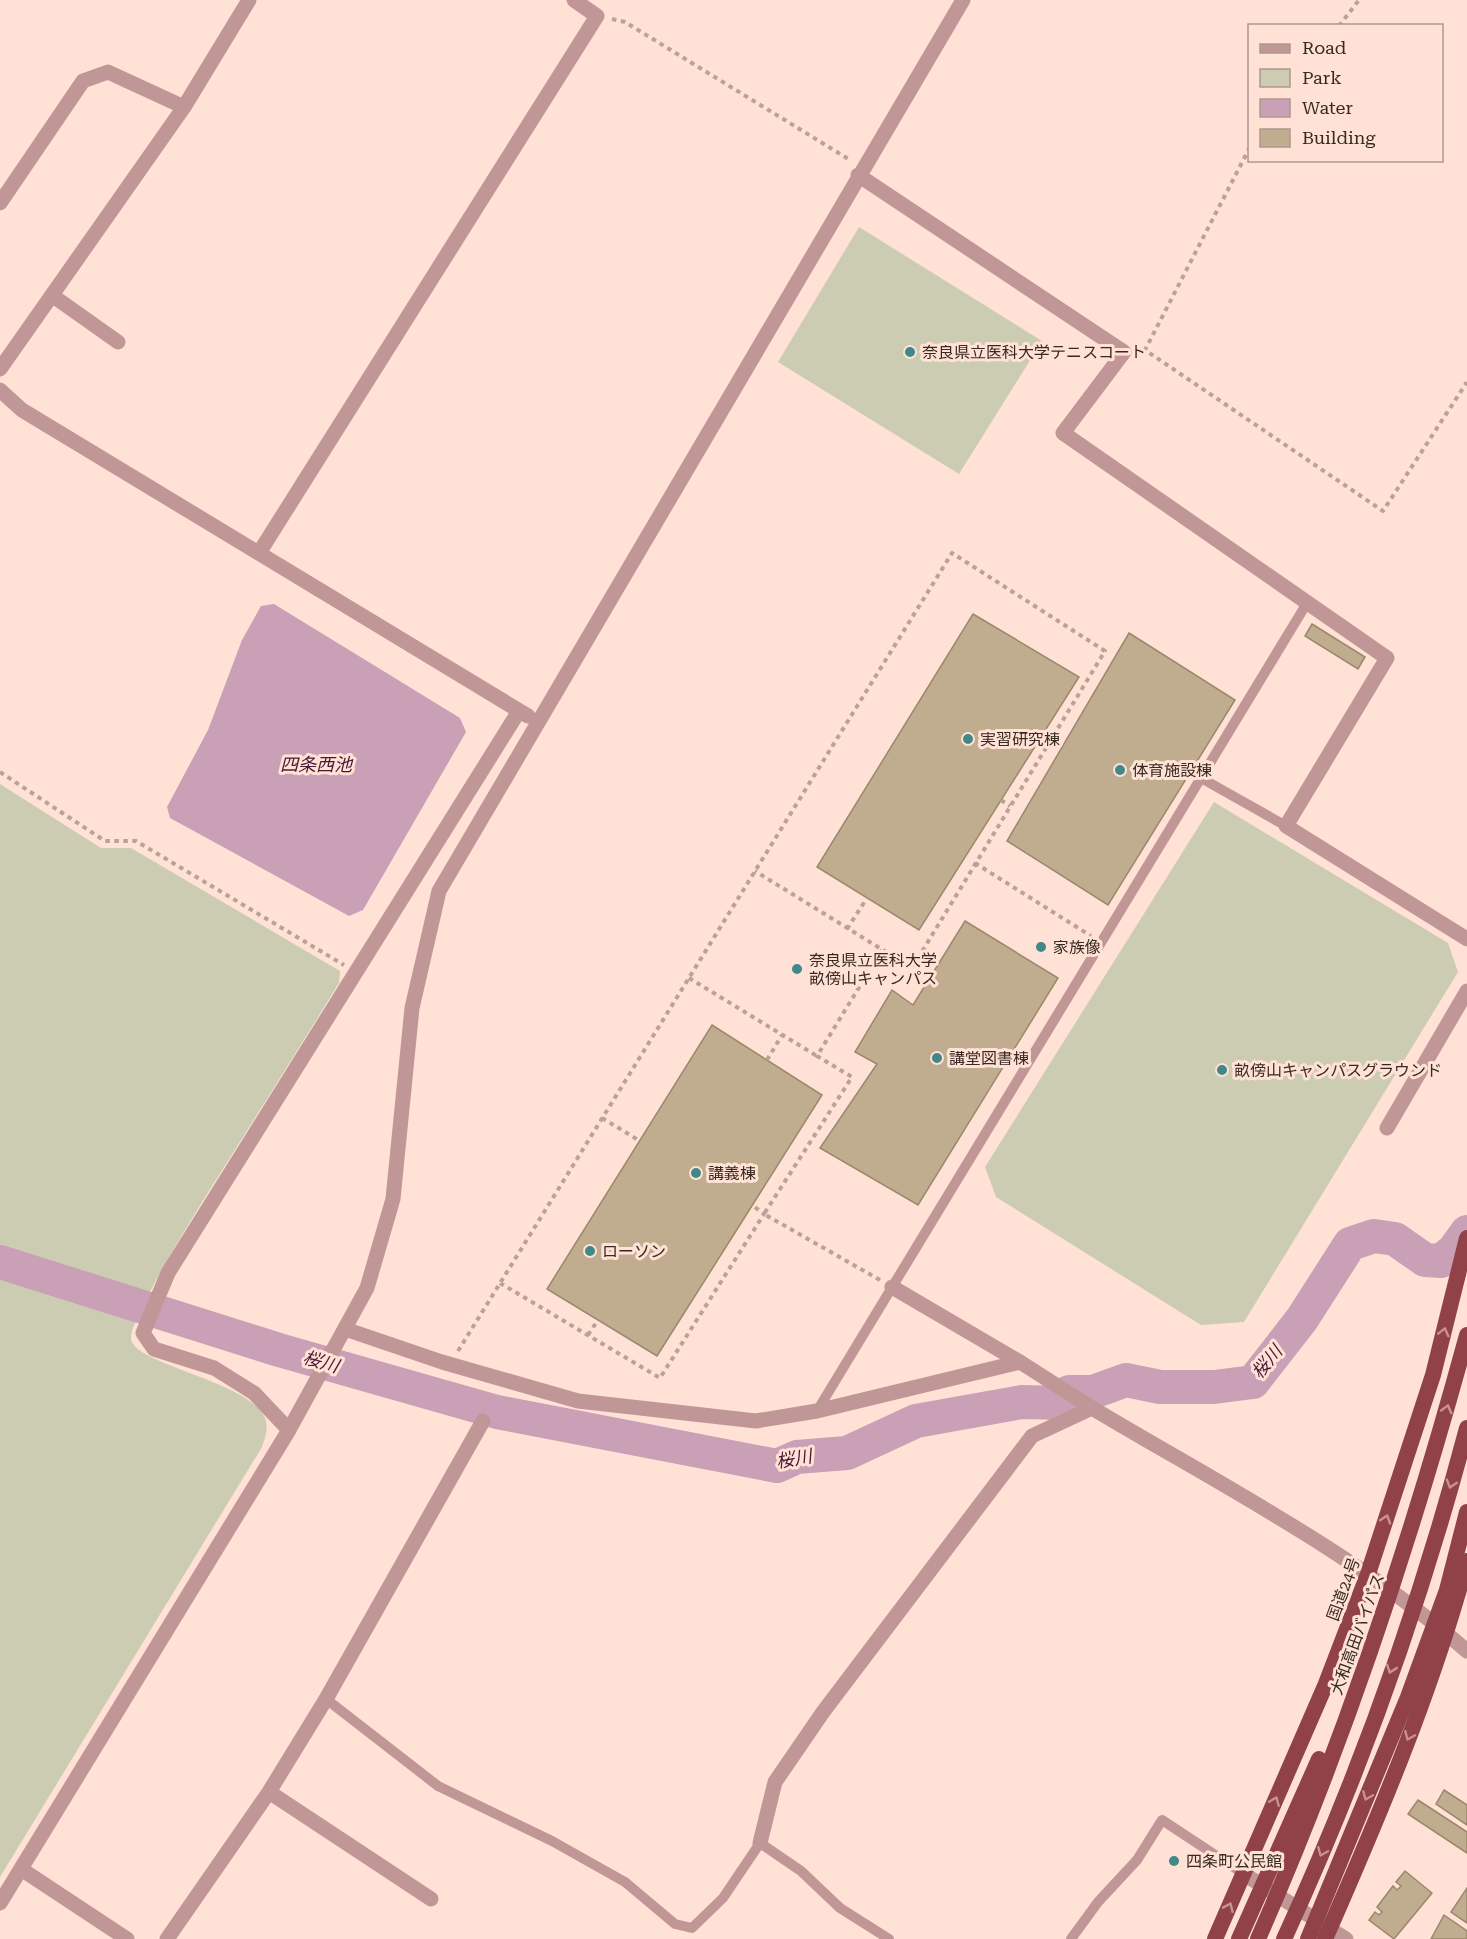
<svg xmlns="http://www.w3.org/2000/svg" width="1467" height="1939" font-family="'Roboto Serif','Noto Sans JP',serif">
<style>
.green{fill:#ccccb2}
.water{fill:#c9a0b5}
.lines{fill:none;stroke-linecap:round;stroke-linejoin:round}
.river{stroke:#c9a0b5;stroke-width:34}
.building{fill:#c0ac8f;stroke:#9a886c;stroke-width:1.5}
.path{stroke:#baa297;stroke-width:4;stroke-dasharray:4.5 4.5;stroke-linecap:butt}
.service{stroke:#c19697;stroke-width:10}
.minor{stroke:#c19697;stroke-width:15}
.tertiary{stroke:#c19697;stroke-width:15}
.trunk{stroke:#904248;stroke-width:16}
.trunk-bridge{stroke:#904248;stroke-width:16}
.oneway{stroke:#c8928e}
.poi-dot{fill:#40888a;stroke:#ffe2d5;stroke-width:2}
.labels{text-anchor:middle;stroke-width:6;stroke-linejoin:round;paint-order:stroke}
.poi-label{font-size:16px;fill:#372a23;stroke:#ffe2d5;text-anchor:start}
.street-label{font-size:16px;fill:#372a23;stroke:#ffe2d5}
.water-label{font-size:18px;font-style:italic;fill:#4a1836;stroke:#ffe2d5}
</style>
<rect width="100%" height="100%" fill="#ffe2d5"/>
<path class="green" d="M859,227L1042,341L959,474L778,362Z
M0,784L101,848H131L340,971L339,983C294,1056 248,1129 202,1202C181,1237 159,1271 142,1309C138,1318 131,1328 131,1338C131,1365 255,1381 266,1421C268,1431 265,1438 262,1447L0,1877Z
M1214,802L1448,943L1458,972L1244,1322L1201,1325L996,1197L985,1167Z"/>
<path class="water" d="M274,604L460,718L466,732L363,910L349,916L170,818L167,807L208,730L242,640L261,606Z"/>
<g class="lines">
<path class="river" d="M0,1262L279,1350L497,1412L777,1466L797,1457L847,1453L916,1421L1022,1402L1064,1403L1069,1392H1093L1126,1380L1160,1387H1214L1253,1382L1302,1319L1350,1244L1374,1236L1395,1239L1425,1260L1441,1261L1454,1250L1467,1232"/>
</g>
<path class="building" d="M973,614L1079,677L919,930L817,867Z
M1312,624L1365,657L1358,669L1305,636Z
M1129,633L1235,700L1108,905L1007,841Z
M965,921L1058,978L918,1205L820,1148L877,1064L855,1052L892,990L913,1005Z
M712,1025L822,1095L657,1356L547,1289Z
M1444,1790L1467,1805V1825L1436,1804Z
M1418,1800L1467,1832V1853L1408,1814Z
M1405,1871L1432,1893L1394,1939L1369,1920L1375,1912L1379,1915L1382,1912L1377,1907L1393,1886L1397,1890L1401,1886L1396,1882Z
M1467,1888V1923L1451,1912Z
M1444,1915L1467,1931V1939H1431Z"/>
<g class="lines">
<path class="path" d="M612,19L625,22L850,160
M1339,26L1359,0
M1250,147L1145,350L1383,511L1467,382
M0,772L105,841H136L344,965
M1001,800L1010,806
M975,863L1091,936
M847,929L867,898
M689,978L817,1056
M767,1060L782,1035
M602,1118L640,1141
M880,1280L764,1214L852,1077L817,1056L882,950
M500,1283L660,1378L764,1214L752,1205
M588,1335L598,1320
M458,1351C623,1085 787,819 952,553L1105,651L912,968L755,871"/>
<path class="service" d="M1201,778L1286,826
M817,1411L1307,603
M326,1699L438,1786L552,1841L625,1882L675,1924L692,1928L723,1898L760,1843L801,1871L840,1908L889,1939
M1071,1939L1098,1902L1137,1860L1162,1820L1244,1874"/>
<path class="minor" d="M858,175L1124,352L1063,433L1387,658L1286,826L1467,939
M0,203L83,81L108,72L184,107
M53,296L118,342
M0,369L184,107L249,0
M0,390L22,410L528,716
M259,553L597,16L574,0
M1387,1128L1467,991
M289,1430L254,1393L214,1368L154,1349L143,1333L168,1273L519,711
M269,1792L431,1899
M760,1843L775,1782L823,1712L1032,1436L1092,1408C1219,1484 1355,1553 1467,1651
M21,1869L127,1939
M1244,1874L1346,1939
M0,1903L289,1430L367,1288L393,1199L412,1008L439,891L963,0
M167,1939L269,1792L326,1699L483,1421"/>
<path class="tertiary" d="M892,1287L1020,1362
M345,1329L442,1362L578,1401L756,1421L817,1411L1020,1362L1092,1408"/>
<path class="trunk" d="M1215,1939L1325,1686L1368,1574L1433,1375L1467,1238
M1325,1939C1379,1816 1432,1691 1467,1561"/>
<path class="trunk-bridge" d="M1239,1939L1319,1759
M1258,1939C1344,1744 1411,1541 1467,1335
M1284,1939C1359,1776 1421,1602 1467,1428
M1308,1939L1408,1697L1447,1590L1467,1512"/>
</g>
<defs><path id="oneway-chevron" d="M-2-3.5L2.5 0L-2 3.5" fill="none" stroke-width="1.6" stroke-linecap="round" stroke-linejoin="round" transform="scale(1.5)"/></defs>
<g class="oneway">
<use href="#oneway-chevron" transform="translate(1444 1332) rotate(-76)"/>
<use href="#oneway-chevron" transform="translate(1447 1409) rotate(-75)"/>
<use href="#oneway-chevron" transform="translate(1451 1484) rotate(107)"/>
<use href="#oneway-chevron" transform="translate(1386 1519) rotate(-72)"/>
<use href="#oneway-chevron" transform="translate(1391 1669) rotate(109)"/>
<use href="#oneway-chevron" transform="translate(1409 1736) rotate(113)"/>
<use href="#oneway-chevron" transform="translate(1367 1796) rotate(113)"/>
<use href="#oneway-chevron" transform="translate(1275 1801) rotate(-67)"/>
<use href="#oneway-chevron" transform="translate(1322 1852) rotate(113)"/>
<use href="#oneway-chevron" transform="translate(1229 1907) rotate(-66)"/>
</g>
<g class="poi-dot">
<circle cx="910" cy="352" r="6"/>
<circle cx="968" cy="739" r="6"/>
<circle cx="1120" cy="770" r="6"/>
<circle cx="1041" cy="947" r="6"/>
<circle cx="797" cy="969" r="6"/>
<circle cx="937" cy="1058" r="6"/>
<circle cx="1222" cy="1070" r="6"/>
<circle cx="696" cy="1173" r="6"/>
<circle cx="590" cy="1251" r="6"/>
<circle cx="1174" cy="1861" r="6"/>
</g>
<g class="labels">
<g class="poi-label">
<text x="922" y="358">奈良県立医科大学テニスコート</text>
<text x="980" y="745">実習研究棟</text>
<text x="1132" y="776">体育施設棟</text>
<text x="1053" y="953">家族像</text>
<text x="809" y="966">奈良県立医科大学<tspan x="809" dy="18">畝傍山キャンパス</tspan></text>
<text x="949" y="1064">講堂図書棟</text>
<text x="1234" y="1076">畝傍山キャンパスグラウンド</text>
<text x="708" y="1179">講義棟</text>
<text x="602" y="1257">ローソン</text>
<text x="1186" y="1867">四条町公民館</text>
</g>
<g class="street-label">
<text transform="translate(1343 1589) rotate(-70)" y="6">国道24号</text>
<text transform="translate(1357 1634) rotate(-70)" y="6">大和高田バイパス</text>
</g>
<g class="water-label">
<text x="316" y="771">四条西池</text>
<text transform="translate(321 1362) rotate(16)" y="6">桜川</text>
<text transform="translate(1267 1362) rotate(-50)" y="6">桜川</text>
<text transform="translate(794 1459) rotate(-10)" y="6">桜川</text>
</g>
</g>
<rect x="1248" y="24" width="195" height="138" fill="#ffe2d5" stroke="#af988e" stroke-width="1.5"/>
<rect x="1260" y="44" width="30" height="9" fill="#c19697" stroke="#af988e" stroke-width="1.5"/>
<text x="1302" y="54" font-size="18" fill="#372a23">Road</text>
<rect x="1260" y="69" width="30" height="18" fill="#ccccb2" stroke="#af988e" stroke-width="1.5"/>
<text x="1302" y="84" font-size="18" fill="#372a23">Park</text>
<rect x="1260" y="99" width="30" height="18" fill="#c9a0b5" stroke="#af988e" stroke-width="1.5"/>
<text x="1302" y="114" font-size="18" fill="#372a23">Water</text>
<rect x="1260" y="129" width="30" height="18" fill="#c0ac8f" stroke="#af988e" stroke-width="1.5"/>
<text x="1302" y="144" font-size="18" fill="#372a23">Building</text>
</svg>
